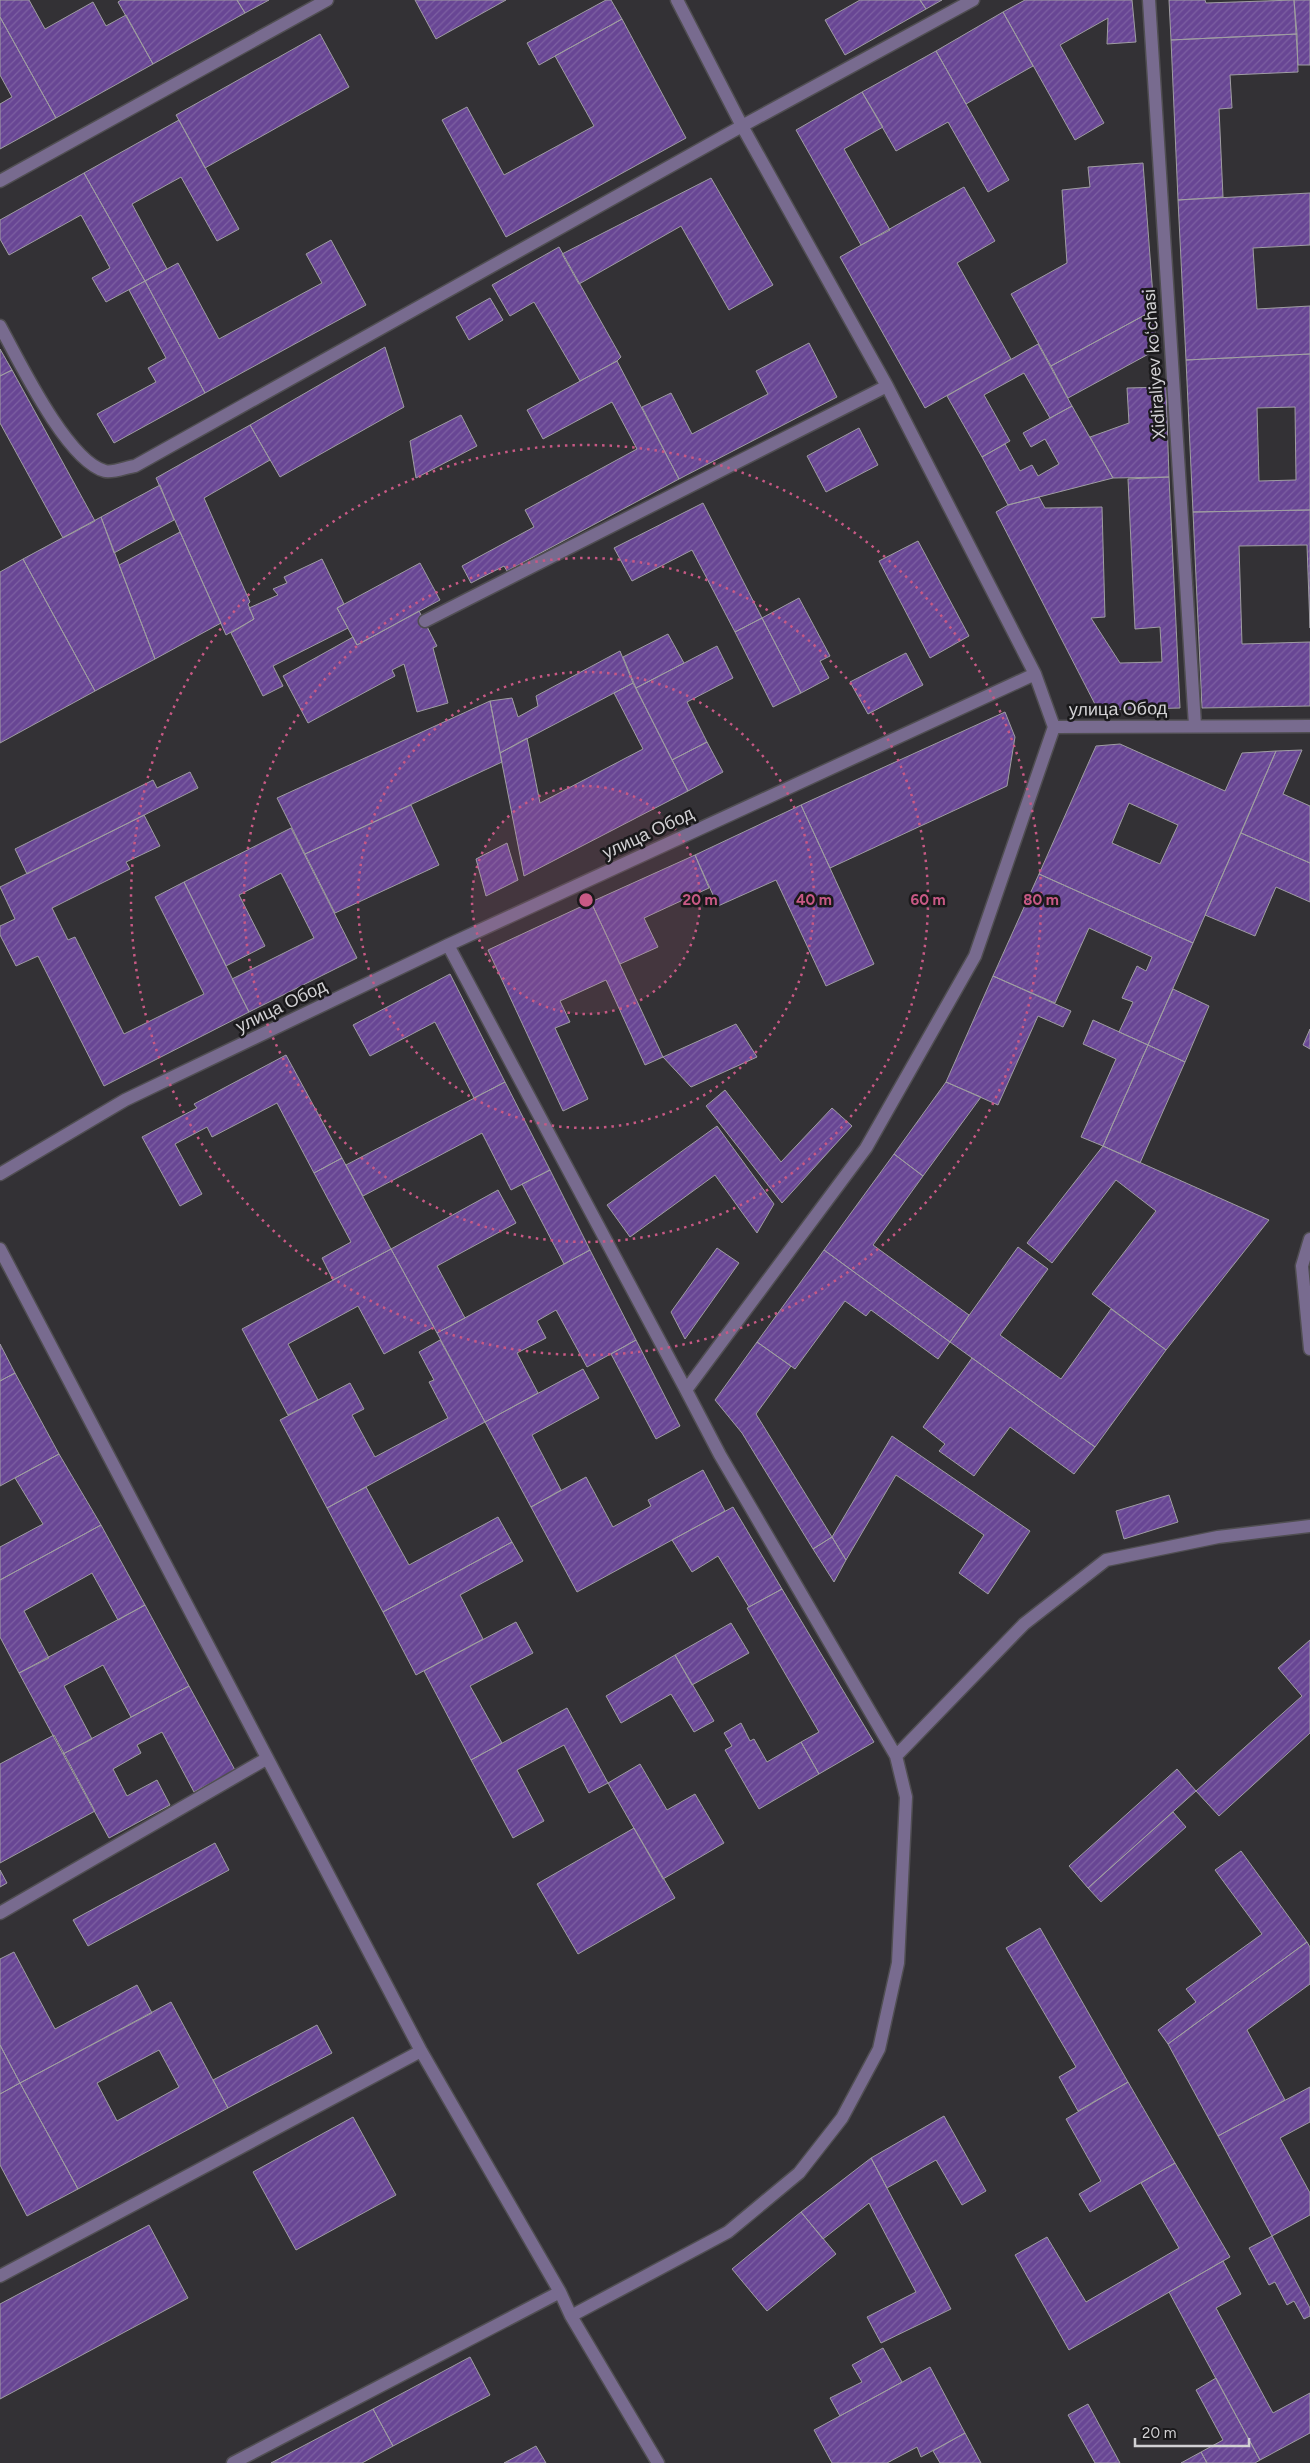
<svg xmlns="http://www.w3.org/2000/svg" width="1310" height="2463" font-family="Figtree,sans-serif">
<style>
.building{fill:url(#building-hatch);stroke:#9f9da2;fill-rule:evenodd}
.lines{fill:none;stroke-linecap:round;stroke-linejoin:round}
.minor-casing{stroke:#504e52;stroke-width:15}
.minor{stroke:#786b8f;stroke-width:12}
.ring{fill:none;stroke:#c85985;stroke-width:2.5;stroke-dasharray:2.5 5}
.labels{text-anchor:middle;stroke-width:5;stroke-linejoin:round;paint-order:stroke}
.street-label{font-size:18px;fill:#d2d1d4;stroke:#1a191b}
.centre{fill:#c85985;stroke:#1a191b;stroke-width:2.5}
.ring-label{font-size:15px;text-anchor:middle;font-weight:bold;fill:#c85985;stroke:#1a191b;stroke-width:5;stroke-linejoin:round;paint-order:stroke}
</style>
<defs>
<pattern id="building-hatch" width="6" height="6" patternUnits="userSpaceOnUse" patternTransform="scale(1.25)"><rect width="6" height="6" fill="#684694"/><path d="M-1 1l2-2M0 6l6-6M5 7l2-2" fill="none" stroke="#7d60a2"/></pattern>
</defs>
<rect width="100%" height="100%" fill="#333135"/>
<path class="building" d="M0,0H29L45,29L93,2L106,26L126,15L153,64L56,118L0,17Z
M121,0H237L245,13L153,64L118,2Z
M237,0H269L245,13Z
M415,0H506L436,39Z
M606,0H611L622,19L539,65L527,43Z
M860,0H920L926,9L845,55L825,20Z
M920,0H942L926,9Z
M1025,0H1132L1136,42L1107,44L1108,18L1060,45L1104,123L1075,140L1003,12Z
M1169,0H1205L1206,3L1294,0L1297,34L1171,40Z
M1294,0H1310V65H1298Z
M1003,12L1033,66L966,104L936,51Z
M0,17L56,118L0,149V104L12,97L0,75Z
M622,19L686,138L506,237L442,120L467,107L504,175L594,126L555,56Z
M320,34L349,87L205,168L176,115Z
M1297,34L1298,72L1230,75L1232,108L1219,109L1223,197L1178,200L1171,40Z
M936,51L1009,180L988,192L948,122L896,151L862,92Z
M862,92L883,127L844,149L890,230L861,245L796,130Z
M179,120L239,229L217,241L181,177L132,204L167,269L145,281L84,173Z
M1143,163L1154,310L1051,366L1011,294L1067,263L1062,190L1090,187L1088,167Z
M84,173L145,281L106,302L92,278L110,268L81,215L9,255L0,239V220Z
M711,178L773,285L729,310L681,226L579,284L562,254Z
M964,187L995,241L957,263L1011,359L925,408L840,257Z
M1310,193V245L1253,248L1257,309L1310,306V354L1186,360L1178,200Z
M331,240L366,305L205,393L145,281L178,263L219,339L322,283L306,254Z
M559,247L621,357L617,361L580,381L534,302L510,316L492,285Z
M145,281L205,393L114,443L97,414L156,382L148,368L166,358L129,290Z
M490,298L503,320L469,340L456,317Z
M1154,310L1156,350L1068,398L1051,366Z
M809,343L837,397L679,479L642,407L671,393L692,434L768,394L756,371Z
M1038,344L1072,406L1050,418L1024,373L984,395L1010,441L982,457L947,396Z
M385,347L404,407L280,477L250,425Z
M0,349L12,370L0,376Z
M1310,354V510L1193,512L1186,360ZM1295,407L1296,480L1259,481L1257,408Z
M617,361L679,479L507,571L504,566L471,583L462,566L534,527L525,510L637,449L612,402L543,439L527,410Z
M12,370L95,521L63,538L0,423V376Z
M1166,387L1169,477L1113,478L1090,437L1129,423L1127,388Z
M1072,406L1113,478L1008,505L982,457L1005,444L1020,471L1032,465L1038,476L1059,464L1045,439L1031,447L1023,433Z
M461,415L477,446L416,478L410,441Z
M250,425L270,460L204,498L250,602L248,604L254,619L226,635L156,478Z
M859,428L878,465L826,492L807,456Z
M1169,477L1180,708L1098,710L996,512L1008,505L1039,497L1045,508L1102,507L1105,617L1091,618L1120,663L1162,662L1160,627L1135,629L1128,479Z
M160,485L174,520L114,553L101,517Z
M703,503L762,618L735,632L692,550L632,581L614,548Z
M1310,510V628L1307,545L1239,546L1242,644L1310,642V706L1202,708L1193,512Z
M101,517L155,659L95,691L23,559Z
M180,532L221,623L155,659L119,565Z
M918,541L969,636L930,658L879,561Z
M23,559L95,691L0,743V572Z
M322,559L344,604L337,608L348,628L273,666L283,686L263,696L231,633L254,619L249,608L278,595L273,589L287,583L284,577Z
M420,563L440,600L357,645L337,608Z
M799,598L830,656L820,661L829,678L801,693L762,618Z
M419,611L437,646L433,648L448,703L417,712L404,664L392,670L395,676L308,723L283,676L353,637L357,645Z
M762,618L801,693L773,707L735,632Z
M668,634L684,663L636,688L623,657Z
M717,646L733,678L687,702L707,742L672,760L636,688Z
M620,651L633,683L500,753L490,701L512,698L518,717L538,706L536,696Z
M906,653L923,685L868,714L850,682Z
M633,683L688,791L524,876L500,753L527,738L540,803L643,749L614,693Z
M490,701L502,762L305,854L277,798Z
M1005,712L1015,737L1007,786L830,868L801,805Z
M707,742L723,772L688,791L672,760Z
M1120,744L1225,791L1242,753L1276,751L1193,943L1039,874L1096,746ZM1129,803L1178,825L1160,864L1112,843Z
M1302,750L1283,794L1310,806V863L1241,833L1276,751Z
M190,772L198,788L27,874L15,849L153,780L157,788Z
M411,805L439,865L335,913L305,854Z
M801,805L874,964L826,986L776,880L718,906L695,855Z
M144,815L160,846L126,862L130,869L52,908L68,940L75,937L124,1034L204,994L155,897L184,882L249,1012L104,1086L38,956L16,966L0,935V926L15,919L0,887Z
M291,828L357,958L249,1012L232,979L314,938L281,873L239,895L265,946L226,966L184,882Z
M1241,833L1310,863V902L1276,887L1255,936L1205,915Z
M507,843L518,880L486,896L476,859Z
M695,855L709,888L644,918L658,947L620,964L591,902Z
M1039,874L1193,943L1148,1045L1119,1032L1133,1002L1122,998L1137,966L1146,971L1152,957L1089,928L1055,1003L993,976Z
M591,902L663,1057L645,1065L606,980L560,1001L570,1022L555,1028L588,1099L563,1111L488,950Z
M450,974L505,1082L474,1098L435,1022L370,1056L353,1025Z
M993,976L1071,1011L1063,1027L1038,1016L998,1105L946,1082Z
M1173,989L1209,1006L1185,1062L1148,1045Z
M1093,1020L1148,1045L1103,1146L1081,1137L1116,1059L1083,1044Z
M736,1024L757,1057L691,1087L663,1057Z
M1310,1029V1049L1303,1045Z
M1148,1045L1185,1062L1140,1163L1103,1146Z
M286,1055L342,1158L314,1173L277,1103L212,1137L207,1127L175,1144L202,1194L180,1206L142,1137L197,1108L194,1104Z
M505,1082L550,1170L511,1190L482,1133L363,1196L346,1165Z
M946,1082L981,1097L923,1176L894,1154Z
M725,1090L781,1162L832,1108L852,1126L782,1203L706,1106Z
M717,1126L774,1204L757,1233L715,1175L630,1237L607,1205Z
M1103,1146L1269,1220L1166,1350L1092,1294L1156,1211L1116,1180L1052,1263L1027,1243Z
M894,1154L923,1176L873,1245L969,1315L950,1342L824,1250Z
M342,1158L391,1249L333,1280L322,1258L351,1242L314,1173Z
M550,1170L590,1250L564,1264L522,1184Z
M498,1190L516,1223L437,1266L465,1318L437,1333L391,1249Z
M1018,1247L1048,1269L1000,1335L1061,1379L1111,1309L1166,1350L1095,1447L950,1342Z
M717,1248L739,1263L685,1339L671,1312Z
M391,1249L434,1327L384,1354L358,1306L288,1344L318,1400L288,1415L242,1329Z
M590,1250L636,1340L587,1367L556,1310L537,1321L546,1338L517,1353L538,1393L485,1422L437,1333Z
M824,1250L950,1342L938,1359L871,1310L866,1316L845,1301L795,1369L757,1342Z
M440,1340L485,1422L327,1508L280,1420L350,1383L364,1409L352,1415L375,1457L448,1418L429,1382L434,1380L419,1352Z
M636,1340L680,1426L656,1439L611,1354Z
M757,1342L791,1366L756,1414L832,1537L813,1549L742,1433L715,1400Z
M0,1344L15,1373L0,1381Z
M972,1358L1095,1447L1074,1474L1010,1427L974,1476L939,1451L945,1444L923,1427Z
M583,1369L599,1398L532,1435L561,1490L531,1507L485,1422Z
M15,1373L59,1454L0,1486V1381Z
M892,1436L1030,1531L988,1594L959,1573L984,1535L896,1475L846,1560L832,1537Z
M59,1454L101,1525L0,1580V1547L43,1524L15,1478Z
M703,1470L725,1511L577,1592L531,1507L586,1477L613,1527L651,1506L648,1500Z
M366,1487L409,1565L498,1517L512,1542L383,1612L327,1508Z
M1169,1495L1178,1522L1124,1539L1116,1511Z
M733,1507L782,1589L749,1607L718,1556L692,1572L672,1540Z
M101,1525L145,1605L118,1620L92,1573L24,1611L49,1658L19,1673L0,1637V1580Z
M832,1537L846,1560L834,1582L813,1549Z
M512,1542L523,1561L460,1595L483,1639L416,1675L383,1612Z
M782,1589L874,1742L819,1774L801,1742L819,1732L747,1608Z
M145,1605L189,1686L131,1717L103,1665L64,1686L92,1739L63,1754L19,1673Z
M516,1622L533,1653L470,1686L502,1743L471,1760L424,1671Z
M731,1623L749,1653L692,1685L675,1655Z
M1310,1640V1733L1219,1816L1196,1791L1302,1696L1278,1668Z
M675,1655L714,1721L694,1732L671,1694L621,1723L606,1696Z
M189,1686L235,1770L194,1792L162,1732L137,1745L141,1753L113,1769L127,1796L157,1780L170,1805L109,1838L63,1754Z
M567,1708L608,1783L589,1793L564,1745L517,1770L544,1821L513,1838L471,1760Z
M741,1723L750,1741L754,1739L767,1762L801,1742L819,1774L759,1809L725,1750L732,1746L724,1733Z
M54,1735L95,1811L0,1863V1764Z
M640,1764L667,1810L695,1794L724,1843L663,1879L608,1783Z
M1177,1769L1196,1791L1088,1888L1069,1866Z
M1173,1812L1186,1827L1101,1902L1088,1888Z
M634,1828L675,1898L578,1954L537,1884Z
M215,1843L229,1870L88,1946L73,1920Z
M1241,1851L1307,1942L1168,2044L1158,2030L1196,2002L1186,1989L1262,1934L1215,1870Z
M0,1870L7,1883L0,1887Z
M1040,1928L1128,2082L1078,2111L1059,2077L1076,2067L1006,1948Z
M1307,1942L1310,1947V1984L1247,2030L1285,2100L1218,2136L1168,2044Z
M14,1952L55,2029L137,1985L152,2013L20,2083L0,2045V1959Z
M171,2002L228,2108L78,2189L20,2083ZM159,2050L179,2087L117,2121L97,2083Z
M317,2025L332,2053L228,2108L213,2080Z
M0,2045L20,2083L0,2094Z
M1128,2082L1175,2163L1090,2212L1079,2194L1101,2181L1066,2119Z
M20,2083L78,2189L27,2216L0,2165V2094Z
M1310,2087V2122L1280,2138L1310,2193V2215L1272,2236L1218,2136Z
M944,2116L986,2191L962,2205L936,2160L887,2188L871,2158Z
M353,2117L396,2195L296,2250L253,2172Z
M871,2158L951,2309L881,2343L867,2317L916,2292L869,2203L823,2239L801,2212Z
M1175,2163L1230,2257L1069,2350L1015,2255L1047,2237L1086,2302L1179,2248L1141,2183Z
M801,2212L836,2254L767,2311L732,2269Z
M149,2225L188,2298L0,2399V2304Z
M1272,2236L1310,2308V2316L1304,2319L1294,2301L1287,2305L1275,2282L1269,2285L1249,2248Z
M1223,2261L1241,2294L1216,2308L1273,2413L1310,2393V2433L1260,2460L1169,2292Z
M883,2348L902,2382L840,2416L830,2398L862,2382L852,2365Z
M470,2357L490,2395L393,2446L373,2409Z
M930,2367L965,2433L921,2457L917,2447L887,2463H832L814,2430Z
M1216,2378L1260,2460L1255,2463H1207L1201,2452L1223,2440L1196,2390Z
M1088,2404L1120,2463H1095L1068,2415Z
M373,2409L393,2446L362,2463H271Z
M965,2433L981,2463H940L933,2451Z
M536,2446L546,2463H504Z
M1201,2452L1207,2463H1181Z"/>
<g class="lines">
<defs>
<path id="minor" d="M677,0L742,126L887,386L1035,674
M1149,0L1195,725
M0,181L327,0
M0,326C19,361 67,461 105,471C113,473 127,467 135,466L742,126L973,0
M425,621L887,386
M448,945L686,1390
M0,1174L125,1100L448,945L1035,674L1054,727L1310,726
M1310,1239L1302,1266L1310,1349
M0,1249L421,2051L560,2292L571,2316L658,2463
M896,1756L1024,1624L1106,1560L1218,1537L1310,1526
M0,1913L266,1759
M0,2276L421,2051
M571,2316L728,2232L799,2173L842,2118L879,2049L898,1963L906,1797L896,1756L720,1455L686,1390L866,1148L975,956L1054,727
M233,2463L560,2292"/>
</defs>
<use href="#minor" class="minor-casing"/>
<use href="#minor" class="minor"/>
</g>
<circle cx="586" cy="900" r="114" fill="#c85985" fill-opacity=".12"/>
<g class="ring">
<circle cx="586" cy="900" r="114"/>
<circle cx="586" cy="900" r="228"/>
<circle cx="586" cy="900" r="342"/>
<circle cx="586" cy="900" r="455"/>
</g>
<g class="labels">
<g class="street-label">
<text transform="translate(1154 364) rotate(-94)" y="6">Xidiraliyev koʻchasi</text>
<text transform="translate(1118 709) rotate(-1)" y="6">улица Обод</text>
<text transform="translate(648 833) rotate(-25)" y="6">улица Обод</text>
<text transform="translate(281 1006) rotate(-26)" y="6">улица Обод</text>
</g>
</g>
<circle cx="586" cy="900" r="8" class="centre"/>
<g class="ring-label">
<text x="700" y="905">20 m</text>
<text x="814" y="905">40 m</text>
<text x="928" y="905">60 m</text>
<text x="1041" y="905">80 m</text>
</g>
<path d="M1135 2438v8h114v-8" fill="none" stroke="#d2d1d4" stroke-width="2.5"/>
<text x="1142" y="2438" font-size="15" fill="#d2d1d4" stroke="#1a191b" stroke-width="4" paint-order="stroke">20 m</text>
</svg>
